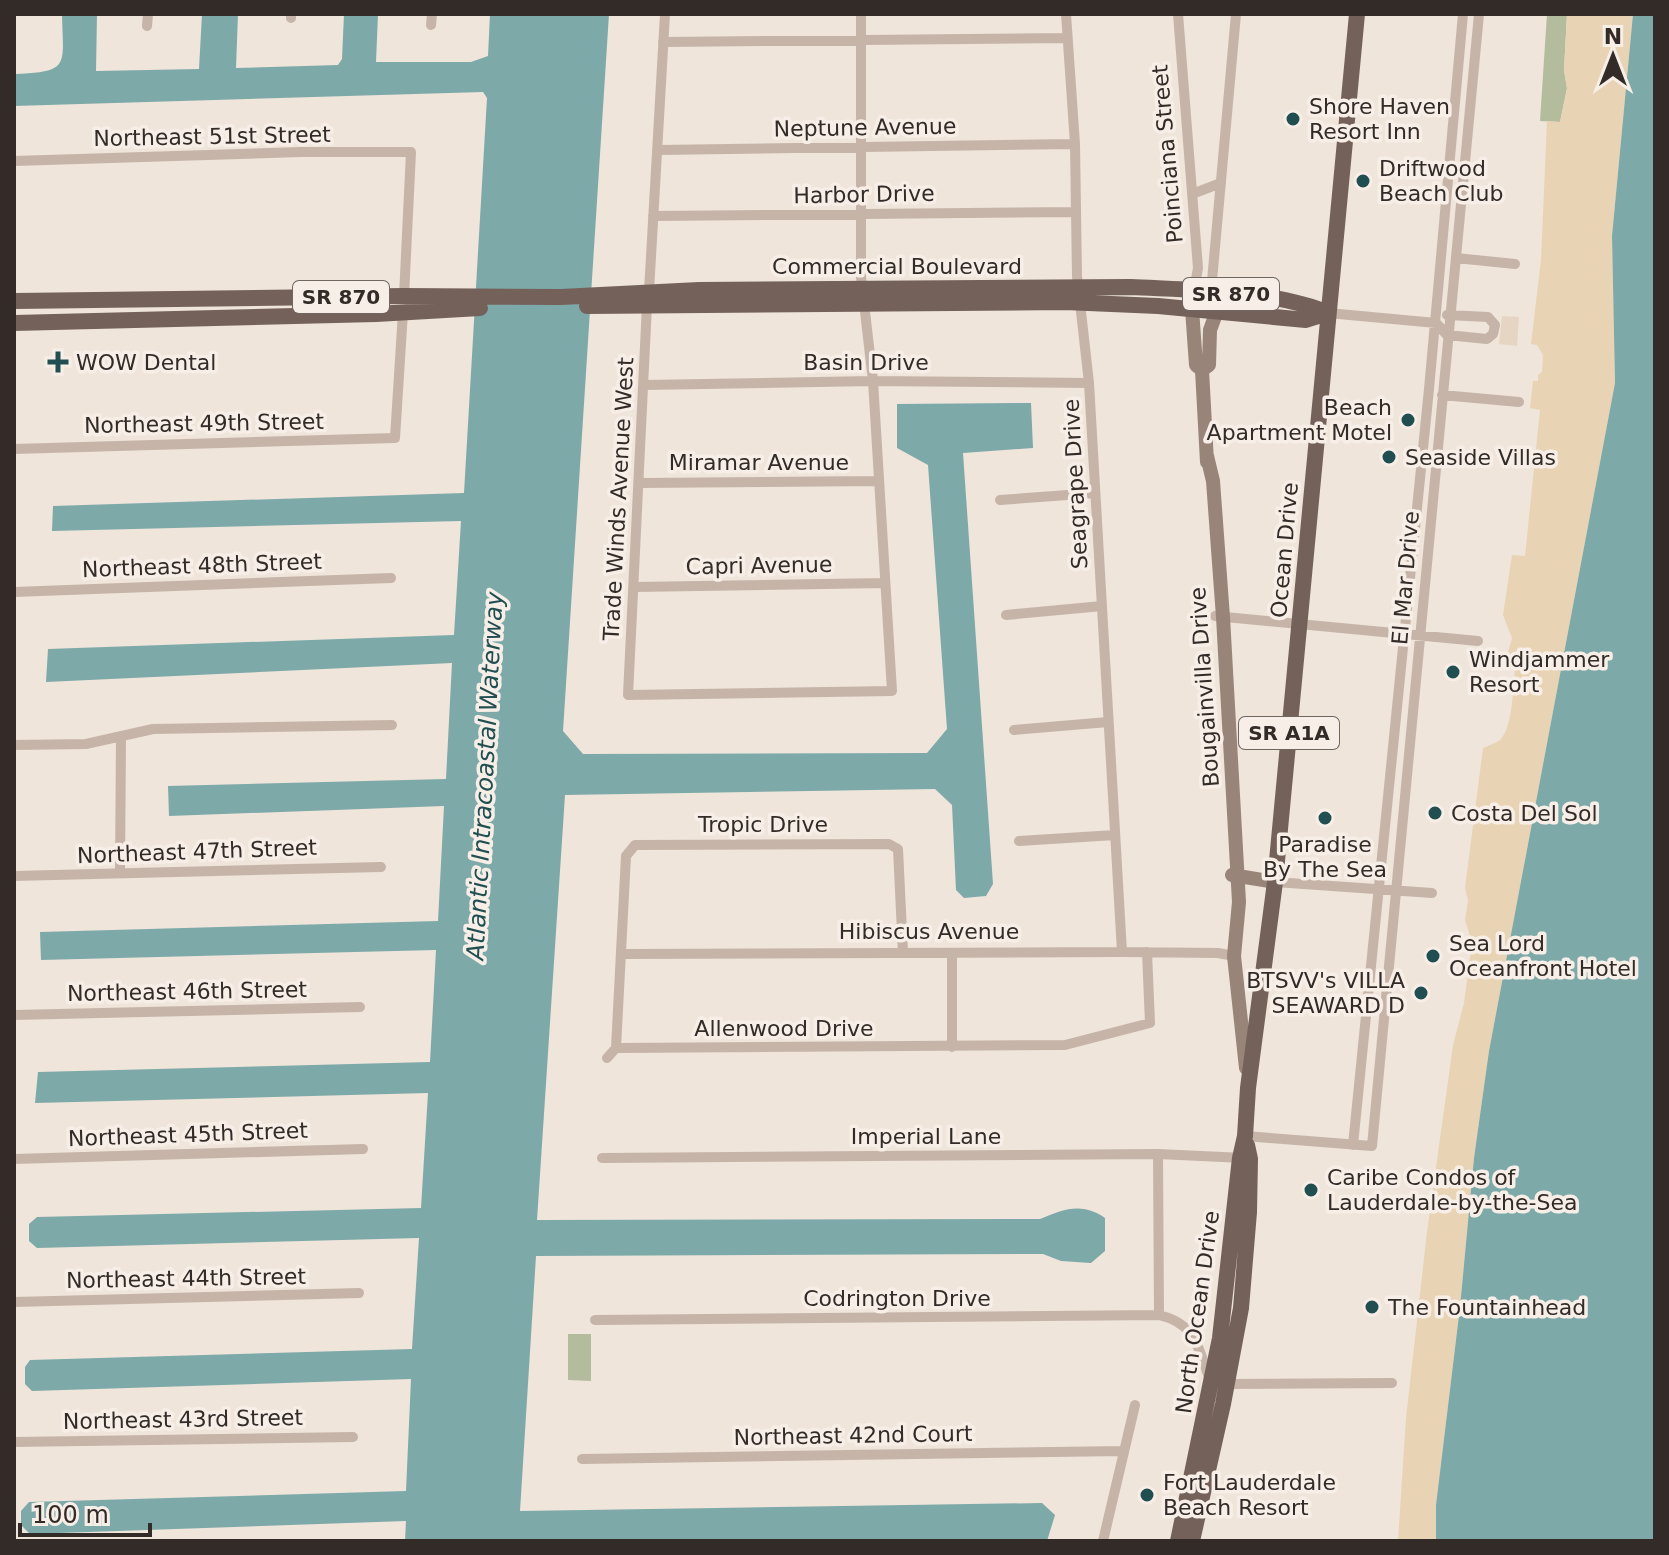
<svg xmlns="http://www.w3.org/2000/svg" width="1669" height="1555" font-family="'DejaVu Sans',sans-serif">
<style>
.green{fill:#b3bc9c}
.sand{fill:#e8d4b4}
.plaza{fill:#e6d5c3}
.water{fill:#7da9a9}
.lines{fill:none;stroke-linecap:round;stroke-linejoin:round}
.street{stroke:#c6b4a8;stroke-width:10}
.secondary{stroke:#99847a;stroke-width:14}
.primary{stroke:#74625a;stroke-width:16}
.poi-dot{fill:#214f51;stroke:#f7efe7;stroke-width:3}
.labels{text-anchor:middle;stroke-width:7;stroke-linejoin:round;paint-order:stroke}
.shield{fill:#f7efe7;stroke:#6e6661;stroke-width:2}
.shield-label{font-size:20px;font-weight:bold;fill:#332b27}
.poi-label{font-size:22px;fill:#332b27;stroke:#f7efe7;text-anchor:start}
.street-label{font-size:22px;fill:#332b27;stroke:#f7efe7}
.water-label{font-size:24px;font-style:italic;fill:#214f51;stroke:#f7efe7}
</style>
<rect width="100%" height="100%" fill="#efe5db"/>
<path class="green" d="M1547,14H1567L1564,70L1567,88L1560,122L1540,121Z
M568,1334H591V1381L568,1380Z"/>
<path class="sand" d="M1567,14H1633L1612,236L1615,383L1489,1051L1474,1158L1460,1307L1436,1505V1541H1398L1406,1418L1427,1232L1453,1045L1464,1003L1472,943L1465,920L1468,900L1465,888L1483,748C1489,745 1497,743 1501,739C1513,725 1513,687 1515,669L1506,659L1512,638L1503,615L1512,555L1525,556L1540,410L1530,408L1533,381H1538V375L1542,372L1543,355L1537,345L1531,344L1541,260L1547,121L1560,122L1567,89L1564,70Z"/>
<path class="plaza" d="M1502,316L1519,317L1517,346L1499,344Z"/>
<path class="water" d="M62,14H97L96,71L199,69L202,14H238L236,68L338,65L342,59L344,14H378L376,62H471L488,56L490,14H609L563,731L583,754L927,753L947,729L928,465L897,448V404L1031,403L1033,448L963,453L993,884L986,896L964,898L956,890L952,805L935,789L565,795L537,1220L1040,1219C1064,1209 1082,1202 1105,1218V1251L1091,1263L1061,1261L1043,1254L536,1256L520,1511L1042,1503L1055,1515L1047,1541H405L406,1521L30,1534L21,1525V1511L29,1502L406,1491L411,1379L32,1391L25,1384V1367L30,1360L412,1349L419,1238L37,1248L29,1241V1224L37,1217L421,1208L428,1093L35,1103L38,1072L430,1062L436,950L41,960L40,932L438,921L444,806L169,816L168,786L446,779L452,663L46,682L48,649L454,635L461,521L52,531L53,506L464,493L487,98L483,92L14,106V74C71,72 63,66 62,14Z
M1633,14H1655V1541H1436V1505L1460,1307L1474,1158L1489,1051L1615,383L1612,236Z"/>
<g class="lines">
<path class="street" d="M1066,14L1075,144L1077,276L1089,383L1122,952
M1178,14L1198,268L1194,290
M291,18V14
M431,25L432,14
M147,26L148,14
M663,42L1067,38
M657,150L1075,144
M14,161L301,152H411L404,296
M1192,194L1221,183
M653,216L1075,212
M1456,258L1515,264
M649,291L665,14
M1211,292L1236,14
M647,305L628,695L892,691L873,381L861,277V14
M1328,313L1436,323L1447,335L1487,339L1493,334L1495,325L1488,317L1447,315
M644,385L873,381L1089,383
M1442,395L1519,402
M14,449L395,438L403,312
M639,483L879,481
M1000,500L1095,493
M634,587L885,583
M14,592L391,578
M1006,615L1102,606
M1215,616L1478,641
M1014,730L1108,722
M14,745L86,744L153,729L392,725
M1019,841L1115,835
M120,873L121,736
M14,876L381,867
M1275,882L1432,893
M623,954L1122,952L1218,953L1234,956
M952,954V1047
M14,1015L360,1007
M616,1048L626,856L635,845L889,844L898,849L903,953
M607,1058L616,1048L1065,1045L1150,1023L1147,952
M1245,1136L1372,1146L1479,14
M1353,1145L1429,389L1463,14
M1158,1154L1159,1315
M602,1158L1158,1154L1244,1158
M14,1159L363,1149
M14,1302L359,1293
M595,1320L1159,1315C1196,1324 1197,1346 1209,1377
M1222,1384L1392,1383
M14,1442L353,1437
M582,1459L1124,1451
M1103,1541L1135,1405"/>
<path class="secondary" d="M1192,309L1196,365L1202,370
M1207,456L1213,481L1223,617L1239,902L1234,956L1246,1068
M1207,462L1202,370L1209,365L1210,330L1217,311
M1232,875L1275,882"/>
<path class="primary" d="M14,301L404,296L561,297L699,290L1131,287C1189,290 1276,290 1328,313
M587,306L1065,302L1158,306L1306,320L1328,313
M14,323L376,314L480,308
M1178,1541L1220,1338L1240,1158L1245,1136L1248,1088L1275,882L1357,14
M1192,1541L1223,1404L1241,1308L1249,1212L1250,1159L1247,1145"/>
</g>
<g class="poi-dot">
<circle cx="1293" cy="119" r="8"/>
<circle cx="1363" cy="181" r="8"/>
<path d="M54 350h8v8h8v8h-8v8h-8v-8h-8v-8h8z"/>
<circle cx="1408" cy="420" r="8"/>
<circle cx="1389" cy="457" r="8"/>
<circle cx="1453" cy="672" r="8"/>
<circle cx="1435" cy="813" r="8"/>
<circle cx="1325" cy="818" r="8"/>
<circle cx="1433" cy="956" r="8"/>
<circle cx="1421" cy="993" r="8"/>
<circle cx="1311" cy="1190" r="8"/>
<circle cx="1372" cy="1307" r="8"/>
<circle cx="1147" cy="1495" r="8"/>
</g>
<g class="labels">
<g class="shield">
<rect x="1183" y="278" width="96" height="32" rx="6"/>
<rect x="293" y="281" width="96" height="32" rx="6"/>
<rect x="1239" y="717" width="100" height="32" rx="6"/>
</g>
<g class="shield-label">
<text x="1231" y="301">SR 870</text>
<text x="341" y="304">SR 870</text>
<text x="1289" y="740">SR A1A</text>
</g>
<g class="poi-label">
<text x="1309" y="114">Shore Haven<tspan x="1309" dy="25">Resort Inn</tspan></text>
<text x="1379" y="176">Driftwood<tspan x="1379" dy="25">Beach Club</tspan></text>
<text x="76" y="370">WOW Dental</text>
<text x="1392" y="415" text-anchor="end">Beach<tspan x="1392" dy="25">Apartment Motel</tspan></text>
<text x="1405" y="465">Seaside Villas</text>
<text x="1469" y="667">Windjammer<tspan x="1469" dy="25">Resort</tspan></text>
<text x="1451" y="821">Costa Del Sol</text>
<text x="1325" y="852" text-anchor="middle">Paradise<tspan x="1325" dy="25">By The Sea</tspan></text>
<text x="1449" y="951">Sea Lord<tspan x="1449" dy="25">Oceanfront Hotel</tspan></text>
<text x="1405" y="988" text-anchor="end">BTSVV's VILLA<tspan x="1405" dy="25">SEAWARD D</tspan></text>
<text x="1327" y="1185">Caribe Condos of<tspan x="1327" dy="25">Lauderdale-by-the-Sea</tspan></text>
<text x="1388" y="1315">The Fountainhead</text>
<text x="1163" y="1490">Fort Lauderdale<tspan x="1163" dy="25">Beach Resort</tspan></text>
</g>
<g class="street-label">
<text transform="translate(865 127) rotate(-1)" y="8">Neptune Avenue</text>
<text transform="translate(212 136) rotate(-1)" y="8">Northeast 51st Street</text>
<text transform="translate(1167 154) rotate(-95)" y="8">Poinciana Street</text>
<text transform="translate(864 194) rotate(-1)" y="8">Harbor Drive</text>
<text x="897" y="274">Commercial Boulevard</text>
<text x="866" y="370">Basin Drive</text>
<text transform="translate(204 423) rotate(-1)" y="8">Northeast 49th Street</text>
<text x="759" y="470">Miramar Avenue</text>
<text transform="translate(1075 484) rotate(-93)" y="8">Seagrape Drive</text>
<text transform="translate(618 499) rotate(-87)" y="8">Trade Winds Avenue West</text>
<text transform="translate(1284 550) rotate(-85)" y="8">Ocean Drive</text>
<text transform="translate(202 565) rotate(-2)" y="8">Northeast 48th Street</text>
<text transform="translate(759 565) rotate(-1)" y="8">Capri Avenue</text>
<text transform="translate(1405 578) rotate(-85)" y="8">El Mar Drive</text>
<text transform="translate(1204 687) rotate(-94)" y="8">Bougainvilla Drive</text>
<text x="763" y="832">Tropic Drive</text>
<text transform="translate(197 851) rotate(-2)" y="8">Northeast 47th Street</text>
<text x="929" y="939">Hibiscus Avenue</text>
<text transform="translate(187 991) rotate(-1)" y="8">Northeast 46th Street</text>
<text x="784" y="1036">Allenwood Drive</text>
<text transform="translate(188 1134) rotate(-2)" y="8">Northeast 45th Street</text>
<text x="926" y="1144">Imperial Lane</text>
<text transform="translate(186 1278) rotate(-1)" y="8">Northeast 44th Street</text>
<text x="897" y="1306">Codrington Drive</text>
<text transform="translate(1197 1312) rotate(-82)" y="8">North Ocean Drive</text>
<text transform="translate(183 1419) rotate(-1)" y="8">Northeast 43rd Street</text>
<text transform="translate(853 1435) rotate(-1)" y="8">Northeast 42nd Court</text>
</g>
<g class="water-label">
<text transform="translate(485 776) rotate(-87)" y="8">Atlantic Intracoastal Waterway</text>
</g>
</g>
<rect width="1669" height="1555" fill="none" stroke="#332b27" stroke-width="32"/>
<g transform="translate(1613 56)" stroke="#f7efe7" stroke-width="6" paint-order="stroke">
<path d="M0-6L14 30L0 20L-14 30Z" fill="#332b27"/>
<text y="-12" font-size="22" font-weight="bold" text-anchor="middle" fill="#332b27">N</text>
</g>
<path d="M20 1523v12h130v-12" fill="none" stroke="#332b27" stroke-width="4"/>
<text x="32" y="1523" font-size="24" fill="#332b27" stroke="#f7efe7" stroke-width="6" paint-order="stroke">100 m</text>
</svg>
